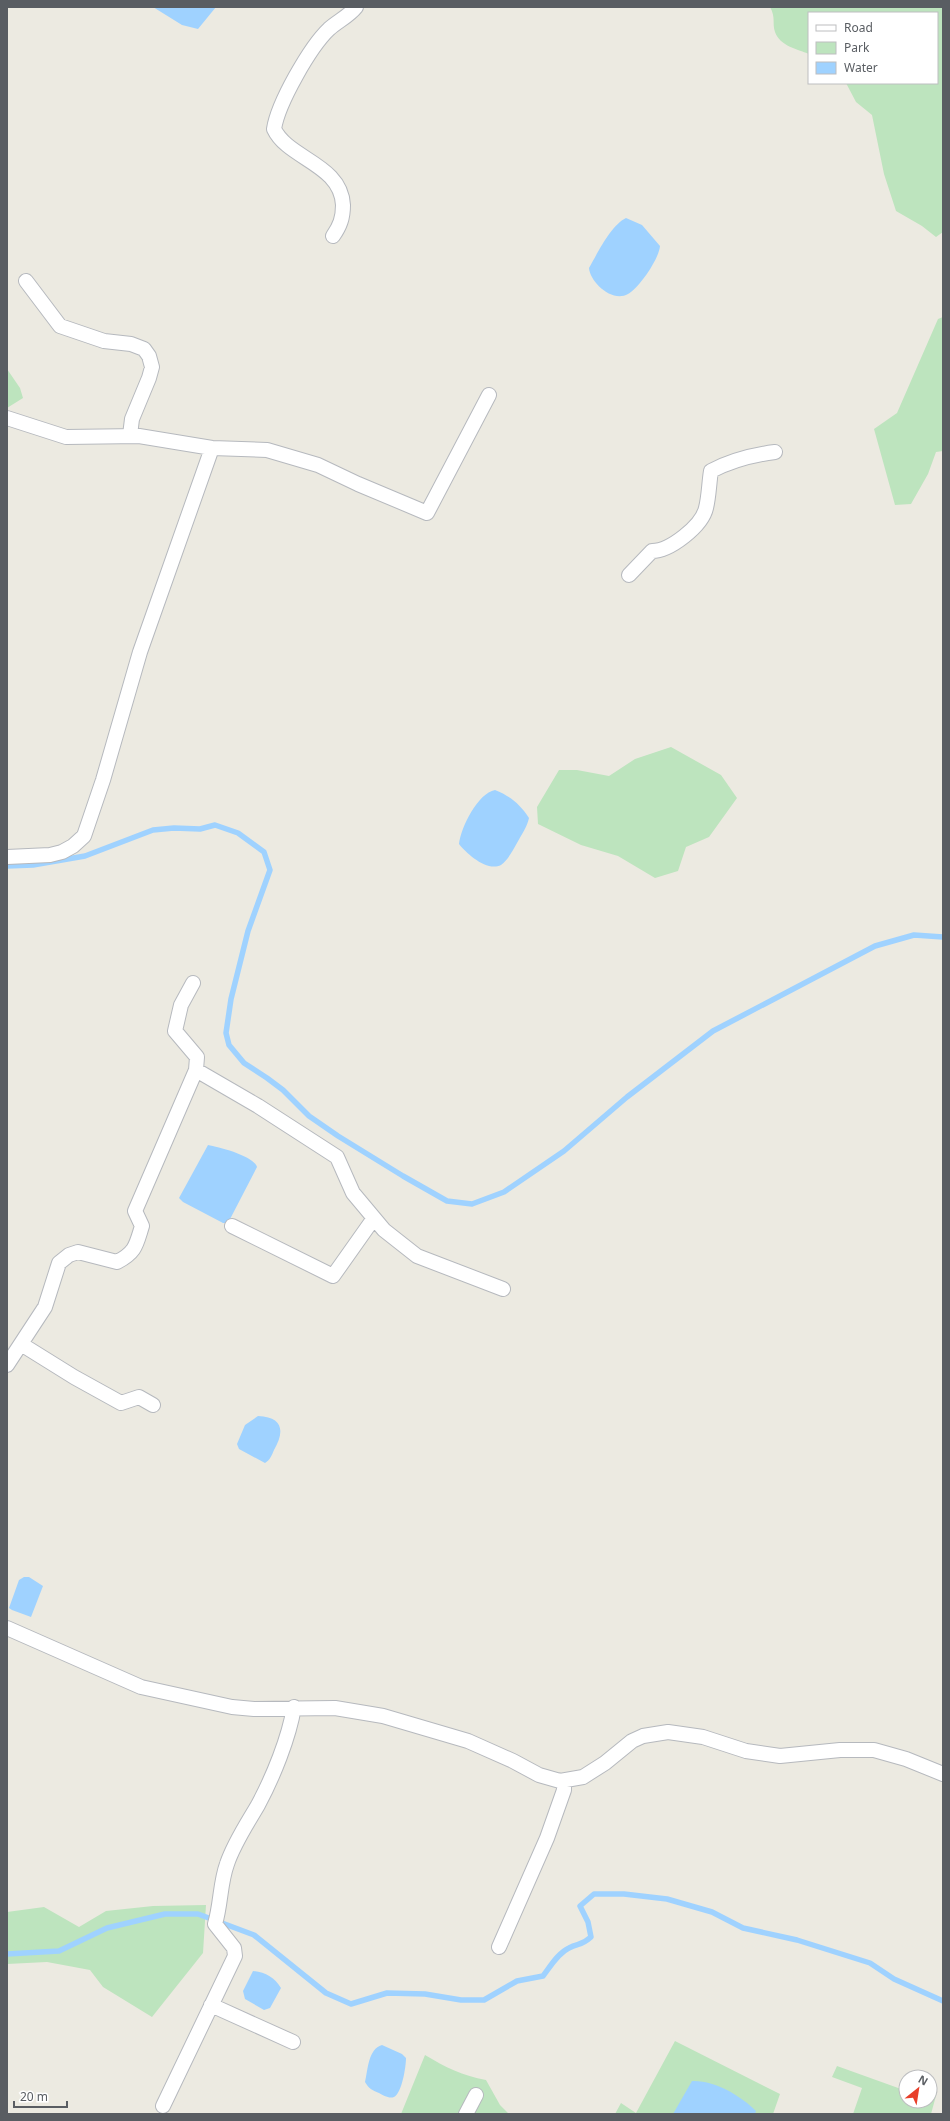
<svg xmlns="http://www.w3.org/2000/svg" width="950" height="2121" font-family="'Noto Sans',sans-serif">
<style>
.green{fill:#bde4be}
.water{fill:#9fd2ff}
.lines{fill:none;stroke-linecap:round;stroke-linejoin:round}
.stream{stroke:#9fd2ff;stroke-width:5.5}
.minor-casing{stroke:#b6b9be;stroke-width:16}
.minor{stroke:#fff;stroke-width:14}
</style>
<rect width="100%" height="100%" fill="#eceae1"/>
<path class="green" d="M770,7H943V232L936,237L922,226L896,211L884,174L872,115L856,102L846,83H937V13H809V54C797,49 780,46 775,32C772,23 776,18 770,7Z
M943,317V451L936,452L928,474L911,504L895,505L874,429L897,413L938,319Z
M7,369L20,388L23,398L7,408Z
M671,747L721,775L737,798L709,837L686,847L678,871L655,878L618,856L581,845L538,824L537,807L559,770H577L609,776L635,759Z
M206,1905L203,1953L152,2017L103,1987L90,1970L47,1962L7,1964V1912L44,1907L79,1927L106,1911L153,1906Z
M675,2041L780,2094L773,2114H615L621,2103L636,2113Z
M425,2055C445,2067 463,2076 486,2080L500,2105L509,2114H401Z
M837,2066L901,2089L906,2087V2101H930V2090L937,2092L931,2114H853L862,2088L832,2077Z"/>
<path class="water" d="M153,7H216L198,29L182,25Z
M626,218L642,225L660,246C659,259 639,288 628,294C612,303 590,282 589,268C597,254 611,225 626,218Z
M495,790C510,796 520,804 529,818C527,827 522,834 517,843C513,850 508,860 501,865C487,872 467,854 459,844C461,827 478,793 495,790Z
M208,1145C219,1147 254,1156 257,1167L228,1223H223L183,1202L179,1198Z
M258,1416C283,1417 285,1431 274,1450C272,1455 270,1460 265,1463L239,1449L237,1444L245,1425Z
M24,1577H29L43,1586L31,1617L12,1610L9,1608L19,1580Z
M253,1971C265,1972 275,1978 281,1988L270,2008L264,2010L245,1999L243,1991Z
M382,2045L402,2054L406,2058C406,2066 402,2093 394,2097C389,2099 383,2095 379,2093C372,2090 369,2089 365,2082C368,2070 368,2049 382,2045Z
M692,2081C715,2080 741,2096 756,2111L755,2114H673Z"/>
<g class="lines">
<path class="stream" d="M7,866L33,865L85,856L153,830L174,828L200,829L215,825L238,833L264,852L270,870L248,931L231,999L226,1033L229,1045L244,1063L267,1078L283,1090L309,1116L338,1136L403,1176L447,1201L472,1204L504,1192L564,1151L627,1097L713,1031L875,946L914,935L943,937
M7,1954L59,1951L107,1928L165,1914H198L254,1935L326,1993L351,2004L387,1993L425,1994L461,2000H484L517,1981L543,1976C550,1967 558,1953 569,1948C579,1943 581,1946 591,1937L588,1922L580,1906L594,1894H624L667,1899L712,1912L743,1928L797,1940L870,1963L894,1979L943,2001"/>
<defs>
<path id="minor" d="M333,236C340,226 343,218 343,205C341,164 288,159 274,129C278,103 310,47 329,29C338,21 349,16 356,7
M26,281L60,326L104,341L131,344L144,349L149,356L152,367L149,378L132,419L130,435
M7,418L66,437L139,436L212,448L267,450L318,465L358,484L427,513L489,395
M629,575L652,551C670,551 702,526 706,508C709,496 709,483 711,471C732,460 752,455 775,452
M7,857L50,855L62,852L73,846L84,836L103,780L140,652L212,448
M193,983L181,1005L175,1031L197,1057L196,1070L258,1106L337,1157L353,1193L384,1230L417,1256L503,1289
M232,1226L333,1276L374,1218
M21,1344L74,1377L121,1403L139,1397L153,1405
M7,1365L45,1307L59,1263L69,1255L78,1252L117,1262C136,1252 136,1245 142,1226L135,1211L196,1070
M7,1628L141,1687L232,1707L254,1709L335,1708L383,1716L468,1741L513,1761L539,1775L560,1781L583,1777L605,1763L632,1741L643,1736L668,1732L703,1737L746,1751L780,1756L840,1750H874L906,1759L943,1774
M499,1947L547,1838L564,1790V1781
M211,2005L293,2042
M163,2106L235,1956L234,1948L215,1924C221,1904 220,1883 227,1864C234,1843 247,1824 258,1805C273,1777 289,1738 294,1707
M466,2114L476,2095"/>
</defs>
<use href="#minor" class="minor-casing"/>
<use href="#minor" class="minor"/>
</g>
<rect width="950" height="2121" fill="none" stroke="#595d62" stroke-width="16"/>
<rect x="808" y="12" width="130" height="72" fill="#ffffff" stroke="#bdbec0"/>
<rect x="816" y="25" width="20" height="6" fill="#ffffff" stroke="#bdbec0"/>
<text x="844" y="32" font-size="12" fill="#595d62">Road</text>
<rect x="816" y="42" width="20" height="12" fill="#bde4be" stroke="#bdbec0"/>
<text x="844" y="52" font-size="12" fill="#595d62">Park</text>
<rect x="816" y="62" width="20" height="12" fill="#9fd2ff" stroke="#bdbec0"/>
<text x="844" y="72" font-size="12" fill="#595d62">Water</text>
<g transform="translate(918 2089) rotate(30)"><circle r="19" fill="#ffffff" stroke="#bdbec0"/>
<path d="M0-3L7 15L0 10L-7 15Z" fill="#e8402b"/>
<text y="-6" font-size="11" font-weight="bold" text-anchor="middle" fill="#595d62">N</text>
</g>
<path d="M14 2101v6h53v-6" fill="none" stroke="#595d62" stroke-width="2"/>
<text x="20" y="2101" font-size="12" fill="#595d62" stroke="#ffffff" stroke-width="3" paint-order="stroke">20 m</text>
</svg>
